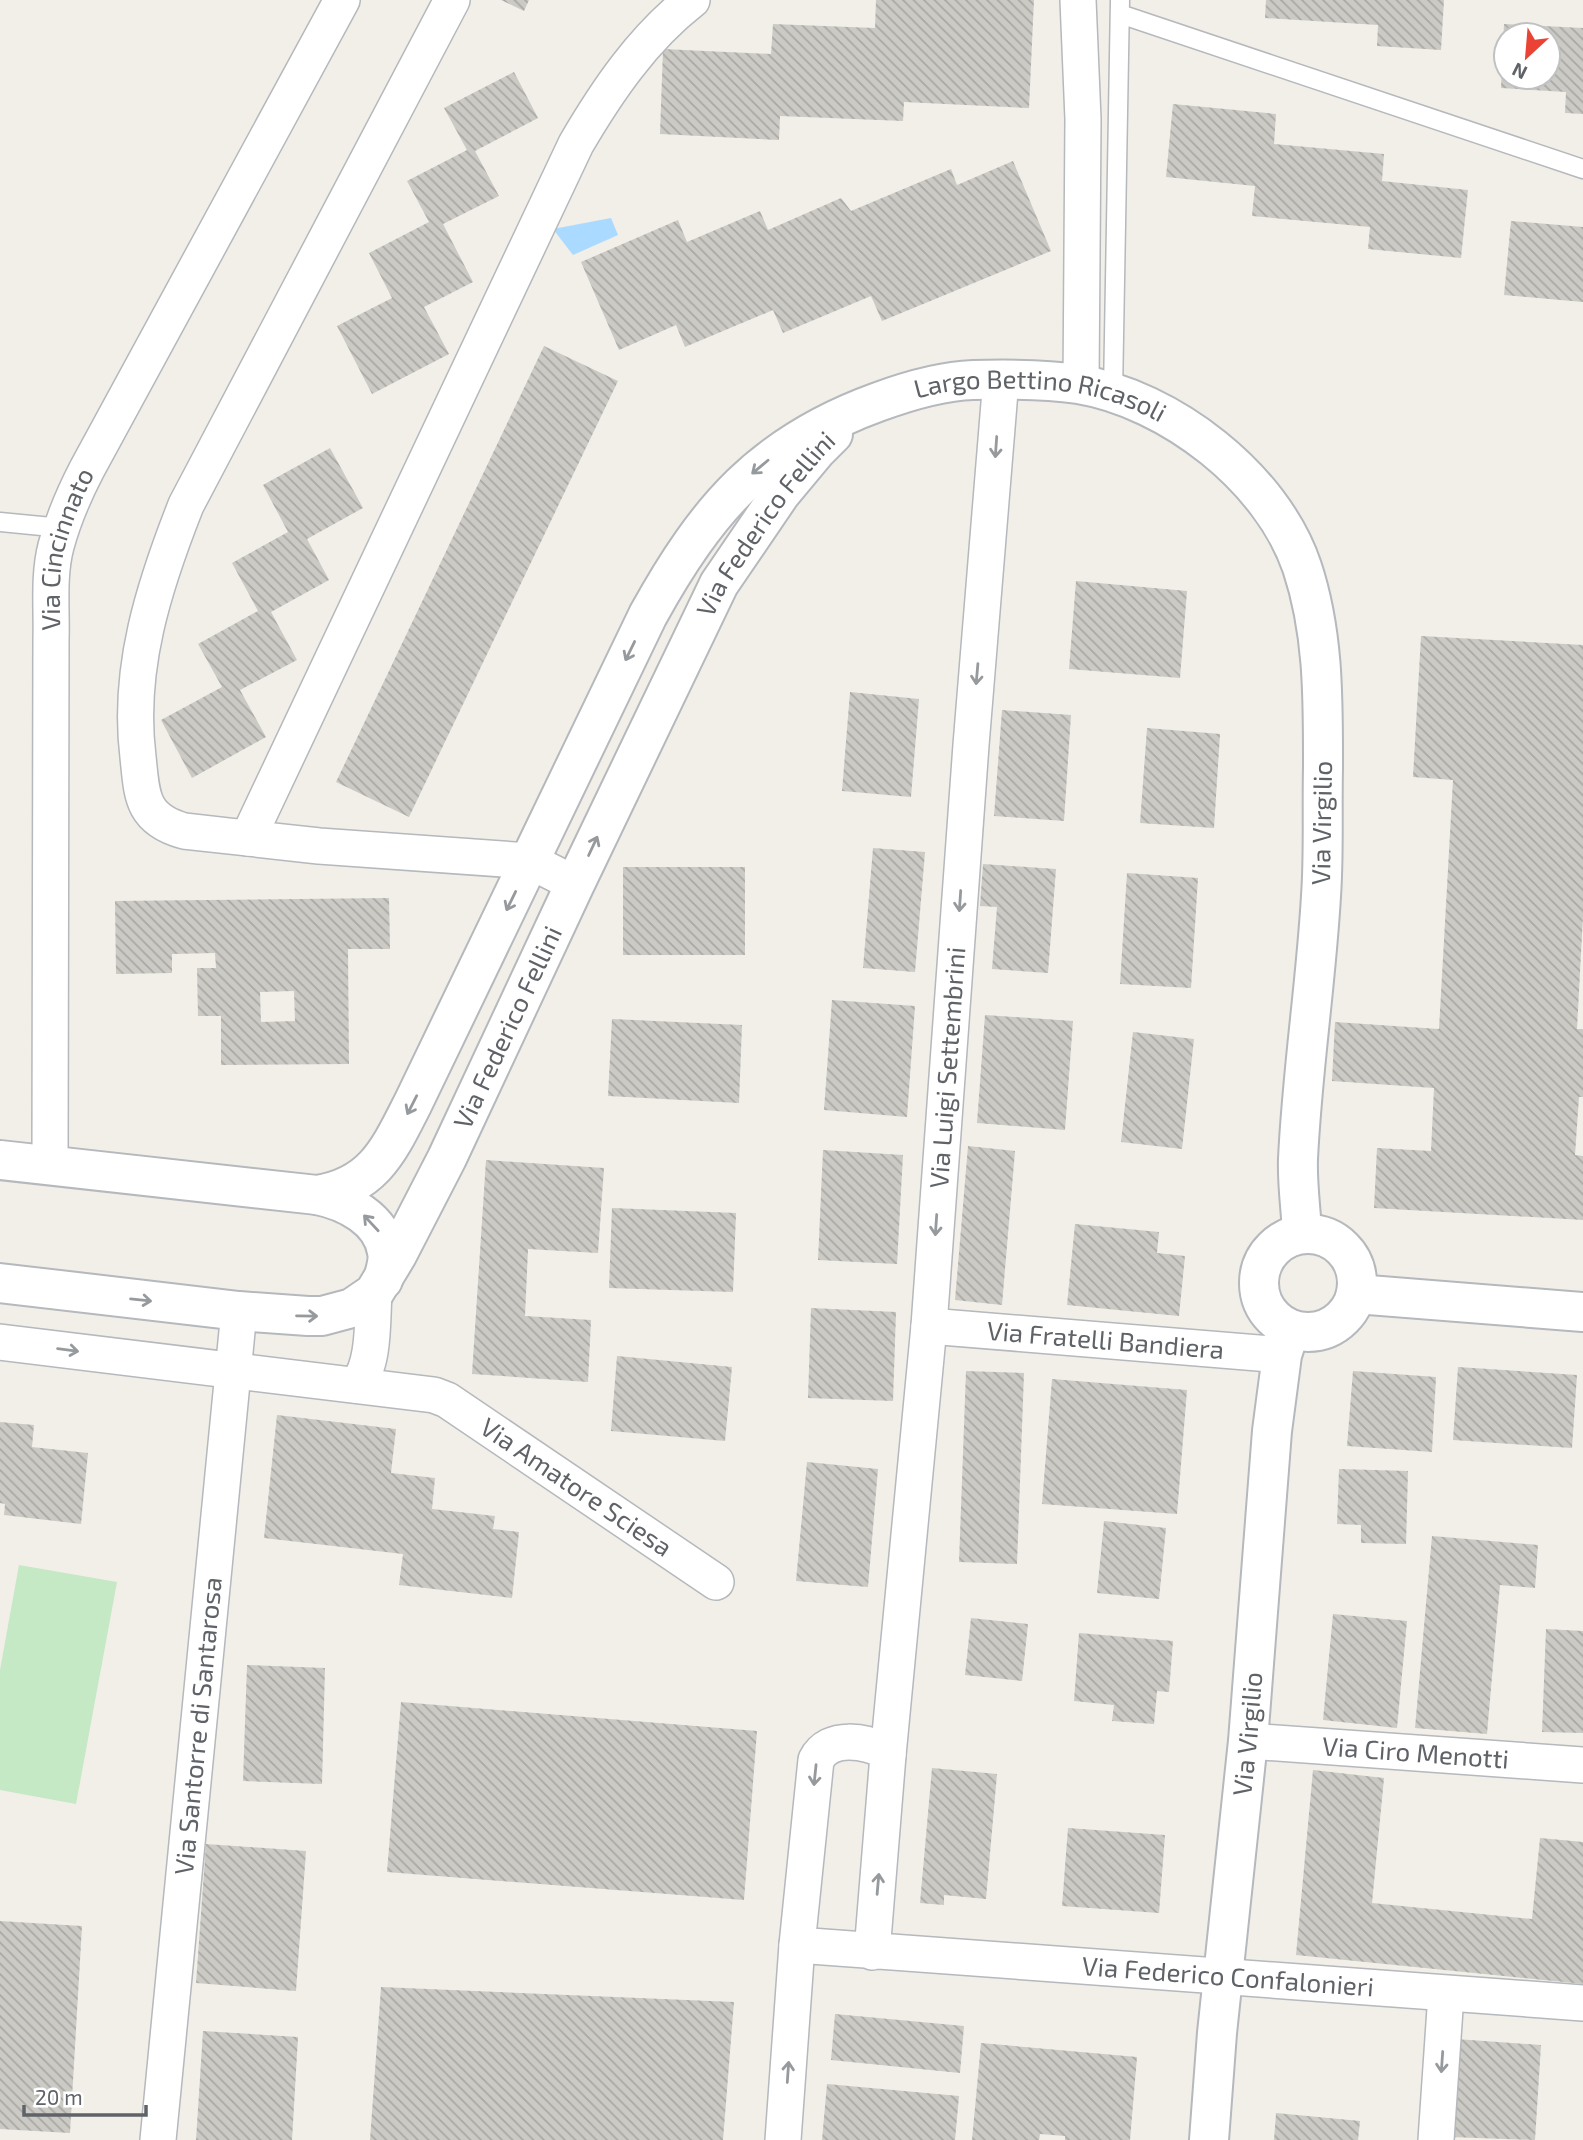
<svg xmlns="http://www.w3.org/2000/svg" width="1583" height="2140" font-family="'Exo 2',sans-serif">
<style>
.pitch{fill:#c5e8c5}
.water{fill:#aadaff}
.building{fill:url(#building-back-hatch);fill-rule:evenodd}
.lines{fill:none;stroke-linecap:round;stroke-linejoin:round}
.service-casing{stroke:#b5b8bc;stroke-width:21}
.minor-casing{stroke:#b5b8bc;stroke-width:38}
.tertiary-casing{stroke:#b5b8bc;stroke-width:42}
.service{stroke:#fff;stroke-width:18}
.minor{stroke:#fff;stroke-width:35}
.tertiary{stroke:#fff;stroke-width:38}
.oneway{stroke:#979a9d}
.labels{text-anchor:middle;stroke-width:5;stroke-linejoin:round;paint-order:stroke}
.street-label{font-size:26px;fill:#5f6368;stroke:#fff}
</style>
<defs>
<pattern id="building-back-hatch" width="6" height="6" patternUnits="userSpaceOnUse" patternTransform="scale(1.75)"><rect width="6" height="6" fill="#cccac5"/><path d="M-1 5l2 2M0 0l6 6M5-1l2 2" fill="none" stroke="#a9a8a4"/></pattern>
</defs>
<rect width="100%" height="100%" fill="#f1efe8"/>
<path class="pitch" d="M19,1565L117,1582L76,1804L0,1790V1670Z"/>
<path class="water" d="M611,218L618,235L573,255L553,229Z"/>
<path class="building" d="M501,0H529L524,11Z
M876,0H1034L1029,108L904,102L903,121L780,116L779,140L660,134L663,49L771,54L773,24L875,28Z
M1266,0H1444L1441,50L1377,46L1378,25L1265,18Z
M1504,24L1583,28V114L1565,113L1566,92L1501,88ZM1506,35H1548V77H1506Z
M514,72L538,118L475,151L499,196L443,224L473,282L424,307L449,354L372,394L337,326L392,298L369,253L429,222L407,181L467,150L444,108Z
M1173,104L1276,114L1274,144L1384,154L1382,181L1468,190L1461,258L1368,249L1370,227L1252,216L1255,186L1166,177Z
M1013,161L1051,251L882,321L871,296L783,333L773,310L685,347L676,325L619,350L581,262L678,220L687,242L760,211L768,230L841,198L851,211L951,169L957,185Z
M1511,221L1583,227V302L1504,295Z
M544,346L618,381L409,817L336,782Z
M330,448L363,508L307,539L329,580L271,612L297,660L240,690L266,737L192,778L161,720L222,687L198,644L258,611L232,563L288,532L263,485Z
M1076,581L1187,591L1180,678L1069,669Z
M1421,636L1583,645V916L1577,1029H1583V1097H1579L1575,1155L1583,1156V1220L1374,1208L1377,1148L1431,1151L1434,1088L1332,1081L1335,1022L1439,1029L1453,780L1413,777Z
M850,692L919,699L911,797L842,791Z
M1002,710L1071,715L1064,821L994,816Z
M1147,728L1220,734L1214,828L1140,823Z
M873,848L925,852L915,972L863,968Z
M983,864L1056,869L1048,973L992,969L997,907L980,906Z
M623,867H745V955H623Z
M1127,873L1198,878L1191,988L1120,984Z
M389,898L390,949H348L349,1064L221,1065V1016H198L197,968H216L215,953L172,954V973L116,974L115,901ZM294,991L295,1021L261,1022L260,992Z
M832,1000L915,1006L907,1117L824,1110Z
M985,1015L1073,1021L1065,1130L977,1123Z
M612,1019L742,1025L739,1103L608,1096Z
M1133,1032L1194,1039L1182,1149L1121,1142Z
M968,1146L1015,1151L1002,1305L955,1300Z
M823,1150L903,1155L897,1264L818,1260Z
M486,1160L604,1168L598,1253L528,1249L525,1316L591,1320L588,1382L472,1374Z
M612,1208L736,1213L733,1292L609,1288Z
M1075,1224L1159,1232L1157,1253L1185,1256L1179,1316L1067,1305Z
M811,1308L896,1312L893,1401L808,1398Z
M617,1356L732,1367L725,1441L611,1431Z
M1458,1367L1577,1375L1572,1448L1453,1440Z
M966,1371L1024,1373L1017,1564L959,1562Z
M1353,1371L1436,1377L1432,1452L1347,1446Z
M1052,1379L1187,1390L1177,1514L1042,1504Z
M277,1415L396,1429L391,1473L435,1478L432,1509L495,1516L493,1529L519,1532L512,1598L399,1585L403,1554L264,1538Z
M0,1422L34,1425L32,1447L88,1453L81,1524L4,1515L5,1504L0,1503Z
M807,1462L878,1469L868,1587L796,1581Z
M1339,1469L1408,1471L1406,1544L1361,1543V1525L1337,1524Z
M1104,1521L1166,1528L1159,1599L1097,1593Z
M1432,1536L1538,1545L1535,1588L1500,1585L1487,1734L1415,1728Z
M1333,1614L1407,1621L1397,1728L1323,1720Z
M971,1618L1028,1624L1022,1681L965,1675Z
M1546,1629L1583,1631V1733L1542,1732Z
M1079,1633L1173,1641L1169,1692L1157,1691L1154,1724L1112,1721L1114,1705L1074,1701Z
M247,1665L325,1668L322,1784L243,1781Z
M401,1702L757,1731L744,1900L387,1872Z
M932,1768L997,1774L986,1899L944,1895V1905L920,1903Z
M1313,1770L1384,1778L1372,1903L1532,1919L1540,1838L1583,1842V1984L1296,1955Z
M1068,1828L1165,1835L1159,1913L1062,1906Z
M206,1844L306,1851L296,1991L196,1983Z
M0,1921L82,1926L70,2133L0,2129Z
M381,1987L734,2002L723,2140H370Z
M835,2014L964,2026L960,2073L831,2060Z
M203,2031L298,2037L292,2140H196Z
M1456,2039L1541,2045L1535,2140L1450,2137Z
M981,2043L1137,2057L1130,2140H1065V2136L1040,2134L1039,2140H972Z
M827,2084L959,2096L955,2140H822Z
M1276,2113L1360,2121L1358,2140H1274Z"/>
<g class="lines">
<defs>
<path id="service" d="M1120,14L1583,169
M1113,393L1120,0
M0,522L62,528"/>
<g id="minor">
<path d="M452,0L186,505C154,586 127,669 138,757C142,795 141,819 184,831L319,846L530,861L575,884"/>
<path d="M1078,0L1083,119L1081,385"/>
<path d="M248,838L576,144C607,91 643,38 692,0"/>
<path id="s1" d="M50,1165L51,640C52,610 48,576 56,546C63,520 74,494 87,469L342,0"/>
<path id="s2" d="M929,1326L1282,1355"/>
<path id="s3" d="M0,1342L434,1395L447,1400L716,1582"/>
<path d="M356,1385C375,1366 372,1320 374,1293"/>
<path id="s4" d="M1248,1741L1583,1765"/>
<path id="s5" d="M888,1755L929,1326L971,745L1001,379"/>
<path id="s6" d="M872,1952L888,1755L887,1752C866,1741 829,1734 816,1760L797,1945L1583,2003"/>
<path id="s7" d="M158,2140L239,1311"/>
<path d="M783,2140L797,1945"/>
<path d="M1436,2140L1446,1994"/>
</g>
<g id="tertiary">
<path id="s8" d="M0,1160L317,1195C374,1186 389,1150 413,1103L648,615C706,510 762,444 878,402C908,391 942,381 973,380C1008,379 1044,379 1078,384C1170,399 1272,478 1302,567C1324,633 1323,700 1323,768C1322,811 1324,854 1321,896C1316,984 1302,1071 1298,1159C1297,1183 1301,1209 1302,1234"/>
<path d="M317,1195C347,1201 382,1219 387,1252C389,1261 385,1271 383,1280"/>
<circle cx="1308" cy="1283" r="49"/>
<path id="s9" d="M0,1283L239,1311L308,1316H322L352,1308L374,1293L397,1255L447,1158L575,884L719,584L781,493L816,451L833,434"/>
<path d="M1356,1294L1583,1312"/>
<path id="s10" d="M1209,2140L1217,2033L1248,1741L1272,1431L1282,1355L1290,1330"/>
</g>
</defs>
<use href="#service" class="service-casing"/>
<use href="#minor" class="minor-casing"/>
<use href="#tertiary" class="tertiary-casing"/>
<use href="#service" class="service"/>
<use href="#minor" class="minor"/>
<use href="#tertiary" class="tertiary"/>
</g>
<defs><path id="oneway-shaft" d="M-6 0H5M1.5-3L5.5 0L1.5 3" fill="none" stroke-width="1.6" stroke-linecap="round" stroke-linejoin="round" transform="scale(1.75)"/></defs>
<g class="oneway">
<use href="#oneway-shaft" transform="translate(996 447) rotate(94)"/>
<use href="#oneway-shaft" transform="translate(760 467) rotate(140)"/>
<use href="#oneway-shaft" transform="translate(630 651) rotate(116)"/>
<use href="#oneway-shaft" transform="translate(977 674) rotate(95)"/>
<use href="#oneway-shaft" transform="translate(593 846) rotate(-65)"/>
<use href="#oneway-shaft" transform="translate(511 901) rotate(116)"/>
<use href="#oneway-shaft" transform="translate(960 901) rotate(94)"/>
<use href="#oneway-shaft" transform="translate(412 1105) rotate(117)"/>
<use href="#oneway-shaft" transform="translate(371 1223) rotate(-133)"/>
<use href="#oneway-shaft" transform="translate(936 1225) rotate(94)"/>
<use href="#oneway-shaft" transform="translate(141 1300) rotate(6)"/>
<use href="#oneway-shaft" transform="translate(307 1316) rotate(1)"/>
<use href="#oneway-shaft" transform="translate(68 1350) rotate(7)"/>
<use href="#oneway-shaft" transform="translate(815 1775) rotate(96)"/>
<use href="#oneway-shaft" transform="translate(878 1884) rotate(-85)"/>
<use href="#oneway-shaft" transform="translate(1442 2062) rotate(94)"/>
<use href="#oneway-shaft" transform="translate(788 2072) rotate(-86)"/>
</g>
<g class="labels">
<g class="street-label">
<text dy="9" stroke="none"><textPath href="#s8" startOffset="1489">Largo Bettino Ricasoli</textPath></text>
<text dy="9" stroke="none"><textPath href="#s9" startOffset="1246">Via Federico Fellini</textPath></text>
<text dy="9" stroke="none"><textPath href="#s1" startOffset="618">Via Cincinnato</textPath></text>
<text transform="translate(1322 823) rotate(-89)" y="9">Via Virgilio</text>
<text dy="9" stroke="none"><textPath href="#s9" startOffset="679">Via Federico Fellini</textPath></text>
<text dy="9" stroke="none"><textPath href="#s5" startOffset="690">Via Luigi Settembrini</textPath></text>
<text dy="9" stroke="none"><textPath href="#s2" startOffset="177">Via Fratelli Bandiera</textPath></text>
<text dy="9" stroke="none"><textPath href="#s3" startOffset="607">Via Amatore Sciesa</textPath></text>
<text dy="9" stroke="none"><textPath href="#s7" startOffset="416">Via Santorre di Santarosa</textPath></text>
<text dy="9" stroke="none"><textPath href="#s10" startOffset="408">Via Virgilio</textPath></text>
<text dy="9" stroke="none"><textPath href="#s4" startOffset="168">Via Ciro Menotti</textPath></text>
<text dy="9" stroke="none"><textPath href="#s6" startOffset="898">Via Federico Confalonieri</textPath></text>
</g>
</g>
<g transform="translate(1527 56) rotate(206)"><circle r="33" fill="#ffffff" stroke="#bfc1c3" stroke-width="2"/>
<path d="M0-5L12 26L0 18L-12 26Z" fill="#ea4335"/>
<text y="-10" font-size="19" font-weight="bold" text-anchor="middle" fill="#5f6368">N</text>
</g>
<path d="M24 2105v10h122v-10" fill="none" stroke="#5f6368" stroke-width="3.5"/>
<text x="35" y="2105" font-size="21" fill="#5f6368" stroke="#ffffff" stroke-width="5" paint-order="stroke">20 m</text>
</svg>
